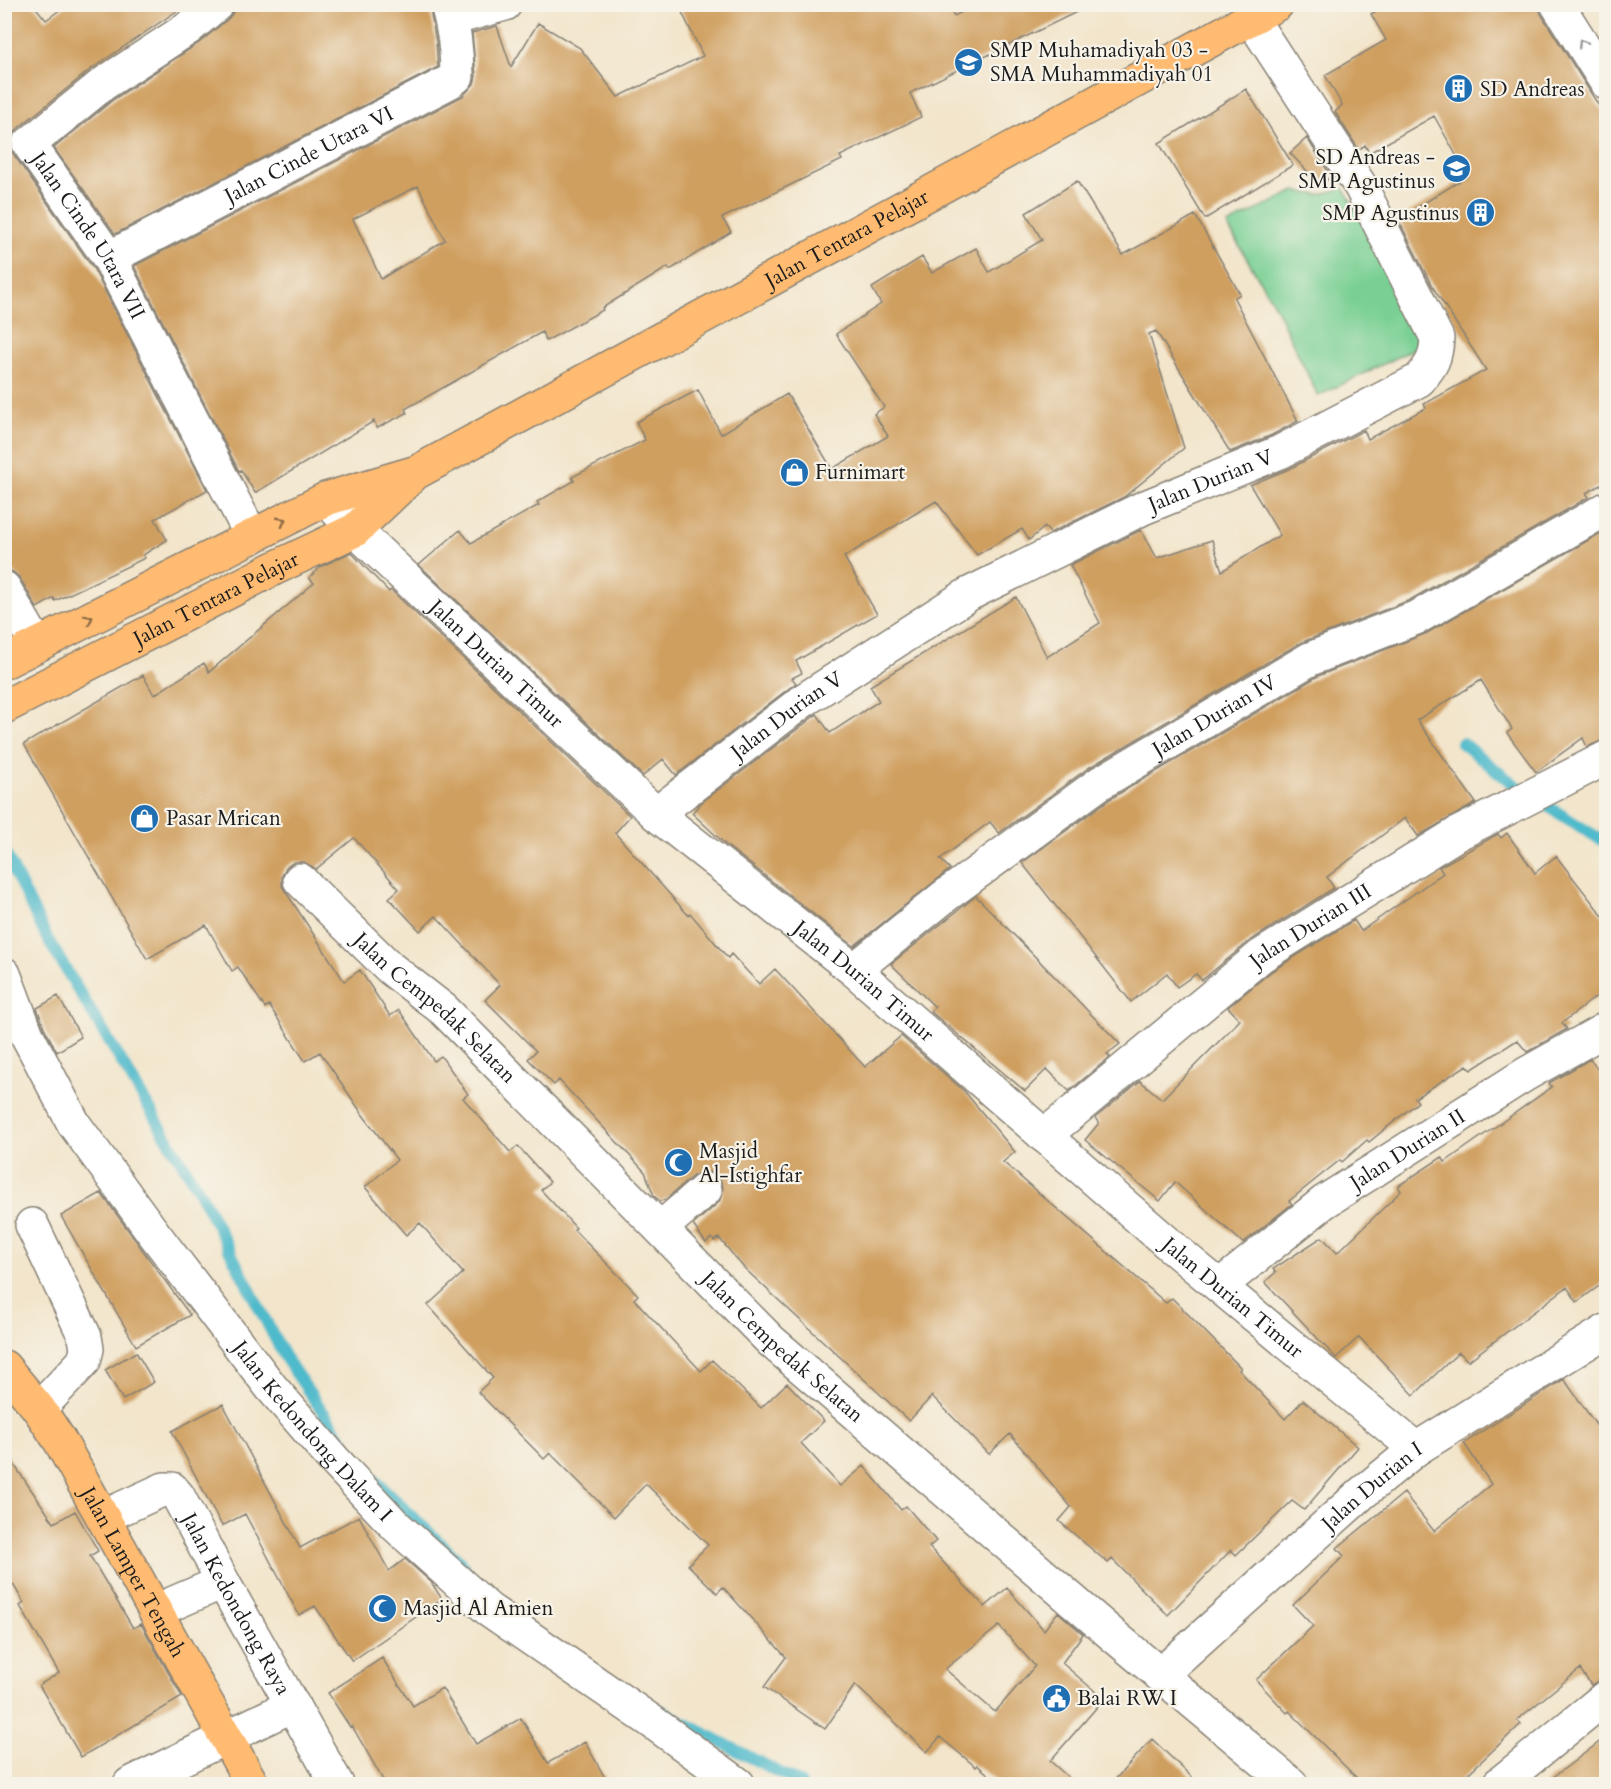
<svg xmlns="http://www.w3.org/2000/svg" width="1611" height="1789" font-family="Cardo,serif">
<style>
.green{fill:#7ad094;stroke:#4b7658;stroke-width:1.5}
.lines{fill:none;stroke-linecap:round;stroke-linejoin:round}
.stream{stroke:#4fbacb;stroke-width:12}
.building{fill:#cf9f5f;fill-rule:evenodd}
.minor-casing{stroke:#878074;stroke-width:36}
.major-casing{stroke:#878074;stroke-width:36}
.minor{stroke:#fff;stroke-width:33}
.major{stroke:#ffbb71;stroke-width:33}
.oneway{stroke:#999}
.oneway2{stroke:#8e6c46}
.labels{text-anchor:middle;stroke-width:4.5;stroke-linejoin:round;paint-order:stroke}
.poi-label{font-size:21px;fill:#1c1c1c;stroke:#f7f3e8;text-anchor:start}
.street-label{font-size:21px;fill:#1c1c1c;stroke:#f7f3e8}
</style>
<rect width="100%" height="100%" fill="#f7f3e8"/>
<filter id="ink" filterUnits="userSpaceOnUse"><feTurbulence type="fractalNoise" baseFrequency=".0167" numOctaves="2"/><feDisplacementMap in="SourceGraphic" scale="12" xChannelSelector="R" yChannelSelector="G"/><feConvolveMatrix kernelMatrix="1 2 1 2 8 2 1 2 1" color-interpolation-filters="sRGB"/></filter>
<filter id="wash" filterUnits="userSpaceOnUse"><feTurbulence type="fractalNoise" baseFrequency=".008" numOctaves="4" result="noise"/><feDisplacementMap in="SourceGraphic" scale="24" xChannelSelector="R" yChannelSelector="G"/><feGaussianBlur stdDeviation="1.35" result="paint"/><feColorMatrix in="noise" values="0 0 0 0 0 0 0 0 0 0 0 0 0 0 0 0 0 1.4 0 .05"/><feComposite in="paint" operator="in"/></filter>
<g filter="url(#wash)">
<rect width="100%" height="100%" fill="#f2e5cb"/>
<path class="green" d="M1344,188L1428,342L1318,396L1275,306L1227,225L1295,191L1319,195Z"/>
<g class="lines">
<path class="stream" d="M1462,743L1516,786L1606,843
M4,851L47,938L199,1191L284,1356L362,1468L465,1567
M660,1710L801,1784"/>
</g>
<g id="blocks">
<path class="building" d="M4,4H33L46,20L68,4H187L91,69L17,129L12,137L10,147L14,155L93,268L207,490L155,519L167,540L143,555L145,558L55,601L54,598L37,608L20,578L13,572L4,569Z
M235,4H429L436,42L438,67L115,234L54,148L114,99L199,43L229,18L234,11Z
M678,4H948L954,16L978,4H1093L910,93L921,117L840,156L842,160L722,218L731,232L670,270L668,267L602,308L603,310L546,341L542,332L405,409L407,413L377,428L374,421L255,493L241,470L239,471L134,266L463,96L474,84L476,76L472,33L497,26L511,67L538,23L580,48L618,97L703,56ZM418,186L445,240L381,279L353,219Z
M1387,4H1538L1541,14L1606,117V482L1586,493L1589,497L1410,600L1300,643L1090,767L999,833L990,822L940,859L950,869L854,946L726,845L692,813L701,803L817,714L830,733L879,701L870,686L1016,597L1047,657L1100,623L1070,565L1141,530L1157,558L1212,540L1222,571L1280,535L1250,485L1289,469L1364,430L1368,439L1426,408L1424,404L1486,370L1432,286L1398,219L1468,176L1434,116L1369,153L1365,145L1359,150L1335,112L1342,105L1325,75L1386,40L1371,14Z
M1246,89L1293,165L1205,219L1159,143Z
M1307,138L1331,176L1321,186L1290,153Z
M1077,181L1123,255L1195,215L1240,294L1234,298L1298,421L1272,435L1230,452L1156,331L1149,334L1184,448L1124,497L1050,533L1045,527L1029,540L1022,529L977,555L936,501L844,557L877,614L796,661L802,673L792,678L796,683L676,775L663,759L643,776L419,565L460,530L471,543L539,505L537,502L574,481L572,477L645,440L636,422L698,390L721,434L787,394L832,469L888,436L874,414L884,407L836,334L881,304L872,288L922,257L932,273L976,248L989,272L1042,240L1026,213Z
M1606,530V739L1587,747L1583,738L1536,772L1507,733L1512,729L1481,680L1417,720L1476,803L1418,836L1405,818L1327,877L1334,888L1251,940L1202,980L1196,974L1177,987L1167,973L1131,1002L1022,863L1110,799L1318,676L1427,633Z
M351,552L389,592L391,590L630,816L615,833L688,915L690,913L728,958L731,954L759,984L775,969L865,1067L901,1036L964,1091L1015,1152L1003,1162L1166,1303L1172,1298L1241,1368L1239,1370L1285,1419L1303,1400L1358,1447L1304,1510L1292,1501L1236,1555L1231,1550L1168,1615L1112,1559L1108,1563L1059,1521L1071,1507L1010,1434L989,1454L932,1396L909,1421L744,1268L719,1238L714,1241L711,1238L706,1243L693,1225L717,1204L722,1197L723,1187L719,1177L711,1172H701L693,1176L666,1199L660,1201L654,1196L645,1172L559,1080L554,1085L528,1059L536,1051L485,1000L500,985L436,916L420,931L389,898L399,889L354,838L316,869L304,862H294L286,867L282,876V886L344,981L360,970L390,1016L399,1010L434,1061L441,1056L468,1094L463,1098L510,1152L518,1146L550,1182L541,1190L576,1228L574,1230L638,1295L634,1299L701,1371L712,1360L761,1408L787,1383L824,1421L801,1443L840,1486L864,1466L901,1510L906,1506L936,1541L929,1547L985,1607L1007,1588L1044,1630L1058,1612L1083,1634L1062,1663L1104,1699L1050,1761L1077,1785H1001L977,1765L976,1767L940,1737L927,1752L855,1685L825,1729L764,1687L786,1657L723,1587L717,1593L688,1565L708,1545L646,1484L614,1517L550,1453L544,1459L478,1392L493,1378L428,1305L463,1273L420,1223L406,1235L365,1187L397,1160L363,1115L320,1052L305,1061L269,1005L265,1008L238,967L232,971L206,925L147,959L24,744L143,675L154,695L204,663L209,672L314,583L309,578L320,567ZM999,1626L1035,1666L995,1712L945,1669Z
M1507,833L1535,873L1556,856L1606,920V989L1562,1023L1567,1029L1527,1052L1517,1040L1471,1070L1467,1065L1415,1098L1418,1102L1369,1142L1367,1140L1342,1162L1340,1160L1289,1201L1292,1204L1243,1243L1175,1182L1160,1201L1085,1140L1099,1123L1095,1118L1140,1081L1162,1099L1240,1020L1228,1007L1272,971L1354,920L1361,931L1443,873L1439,867L1498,834L1501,838Z
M976,896L1120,1044L1107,1054L1110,1057L1069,1091L1047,1069L1025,1091L930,1011L935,1007L891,964Z
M58,996L81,1037L57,1052L44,1027L37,1008Z
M1590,1059L1606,1080V1281L1577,1302L1567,1287L1468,1361L1459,1352L1414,1395L1359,1337L1336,1358L1265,1282L1276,1272L1273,1269L1322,1237L1337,1253L1401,1191L1398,1186L1442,1157L1445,1162L1552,1087L1549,1083Z
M101,1193L190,1315L136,1346L61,1216Z
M136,1352L154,1382L123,1400L105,1370Z
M1564,1379L1606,1439V1679H1602L1591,1685L1580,1669L1517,1720L1521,1724L1456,1785H1364L1289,1711L1287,1713L1256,1680L1313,1626L1293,1605L1344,1556L1337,1548L1404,1493L1434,1531L1491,1484L1464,1443Z
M223,1404L300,1548L359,1516L389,1571L405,1559L431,1582L442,1599L352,1661L315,1606L299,1615L245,1514L222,1526L172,1431Z
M4,1450L54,1523L75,1511L98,1551L90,1556L133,1628L141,1624L182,1697L81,1757L39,1685L59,1673L20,1606L24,1603L4,1569Z
M382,1658L413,1706L442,1688L476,1744L521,1718L548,1763L585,1742L609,1785H386L352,1726L350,1727L328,1693Z
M1606,1737V1785H1543Z
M1152,1739L1200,1785H1110Z"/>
</g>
</g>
<g filter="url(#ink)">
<use href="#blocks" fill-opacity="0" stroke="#878074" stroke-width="1.5"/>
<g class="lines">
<defs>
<g id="minor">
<path id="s1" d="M217,4L187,29L103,84L29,144L109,258L252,537"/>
<path d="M1557,4L1606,82"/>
<path d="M451,19L505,4"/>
<path id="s2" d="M109,258L451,81L457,76C457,53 454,27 447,4"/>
<path id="s3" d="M326,499L355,530L656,814L854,970L1179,1253L1416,1449"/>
<path d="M4,588L37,645"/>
<path id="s4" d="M656,814L804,700L969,594L1143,508L1280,452L1419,380C1432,365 1436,358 1437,338L1361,187L1251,18"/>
<path id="s5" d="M300,880L390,968L444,1010L771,1341L1114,1636L1291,1784"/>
<path id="s6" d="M854,970L945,896L1100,783L1310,659L1418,617L1606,509"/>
<path id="s7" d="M4,974L27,1035L74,1124L152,1231L271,1387L334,1460L396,1526L488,1609L651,1721L738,1784"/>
<path id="s8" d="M1044,1136L1261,956L1457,834L1606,758"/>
<path d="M32,1225L85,1337L87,1349L84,1361L39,1409"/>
<path d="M661,1228L705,1190"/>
<path id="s9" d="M1221,1285L1324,1202L1526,1074L1606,1029"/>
<path id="s10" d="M103,1517L164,1489H172L178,1496L223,1582L337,1784"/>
<path d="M155,1611L223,1582"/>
<path id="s11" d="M1160,1675L1361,1494L1416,1449L1606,1331"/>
<path d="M130,1784L293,1705"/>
<path d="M1499,1784L1606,1697"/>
</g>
<g id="major">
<path id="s12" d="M4,662L326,499L417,472L1277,4"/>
<path id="s13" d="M4,707L275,568L355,530L411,477"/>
<path id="s14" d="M4,1367L39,1409L60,1441L252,1784"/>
</g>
</defs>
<use href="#minor" class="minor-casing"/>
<use href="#major" class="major-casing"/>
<use href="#minor" class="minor"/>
<use href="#major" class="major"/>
</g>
<defs><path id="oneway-chevron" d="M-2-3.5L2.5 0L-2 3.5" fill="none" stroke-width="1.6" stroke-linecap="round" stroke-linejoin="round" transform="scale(1.5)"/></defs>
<use class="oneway" href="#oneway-chevron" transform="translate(1582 43) rotate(-122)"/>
<g class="oneway2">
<use href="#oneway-chevron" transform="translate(282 521) rotate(-28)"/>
<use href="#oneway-chevron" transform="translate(89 619) rotate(-26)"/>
</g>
</g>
<defs>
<symbol id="school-disc" viewBox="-11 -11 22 22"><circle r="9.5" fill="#1f6fb2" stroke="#f7f3e8"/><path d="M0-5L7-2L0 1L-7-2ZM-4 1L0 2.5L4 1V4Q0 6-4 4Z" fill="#fff"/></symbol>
<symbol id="building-disc" viewBox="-11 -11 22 22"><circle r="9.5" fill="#1f6fb2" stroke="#f7f3e8"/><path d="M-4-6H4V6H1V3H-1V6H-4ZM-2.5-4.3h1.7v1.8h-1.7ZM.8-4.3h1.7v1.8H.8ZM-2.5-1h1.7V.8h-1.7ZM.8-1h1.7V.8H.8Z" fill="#fff"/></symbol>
<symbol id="shop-disc" viewBox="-11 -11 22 22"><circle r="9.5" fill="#1f6fb2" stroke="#f7f3e8"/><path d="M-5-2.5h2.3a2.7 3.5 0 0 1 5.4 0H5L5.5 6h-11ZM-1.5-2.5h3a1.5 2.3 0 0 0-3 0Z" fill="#fff"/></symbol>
<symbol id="mosque-disc" viewBox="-11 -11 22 22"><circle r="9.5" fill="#1f6fb2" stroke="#f7f3e8"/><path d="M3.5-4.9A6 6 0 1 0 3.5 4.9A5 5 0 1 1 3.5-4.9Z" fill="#fff"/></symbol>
<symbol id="civic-disc" viewBox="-11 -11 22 22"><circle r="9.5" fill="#1f6fb2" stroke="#f7f3e8"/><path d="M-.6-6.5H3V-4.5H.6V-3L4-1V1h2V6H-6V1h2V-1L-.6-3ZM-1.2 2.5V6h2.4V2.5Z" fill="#fff"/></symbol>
</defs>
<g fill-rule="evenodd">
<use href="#school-disc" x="952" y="46" width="33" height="33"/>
<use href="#building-disc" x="1442" y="72" width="33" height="33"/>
<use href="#school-disc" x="1440" y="152" width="33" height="33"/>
<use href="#building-disc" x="1464" y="196" width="33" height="33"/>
<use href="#shop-disc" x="778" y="456" width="33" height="33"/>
<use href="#shop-disc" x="128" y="802" width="33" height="33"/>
<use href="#mosque-disc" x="662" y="1146" width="33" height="33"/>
<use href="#mosque-disc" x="366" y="1592" width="33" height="33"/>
<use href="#civic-disc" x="1040" y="1682" width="33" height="33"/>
</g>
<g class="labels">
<g class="poi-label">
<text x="990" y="57">SMP Muhamadiyah 03 -<tspan x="990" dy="24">SMA Muhammadiyah 01</tspan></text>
<text x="1480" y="96">SD Andreas</text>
<text x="1435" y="164" text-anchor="end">SD Andreas -<tspan x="1435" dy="24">SMP Agustinus</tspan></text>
<text x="1459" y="220" text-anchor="end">SMP Agustinus</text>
<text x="815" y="479">Furnimart</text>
<text x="166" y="825">Pasar Mrican</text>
<text x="699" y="1158">Masjid<tspan x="699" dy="24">Al-Istighfar</tspan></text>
<text x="403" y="1615">Masjid Al Amien</text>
<text x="1077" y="1705">Balai RW I</text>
</g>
<g class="street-label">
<text dy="7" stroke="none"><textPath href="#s2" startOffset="225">Jalan Cinde Utara VI</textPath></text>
<text dy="7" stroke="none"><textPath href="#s1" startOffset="344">Jalan Cinde Utara VII</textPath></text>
<text dy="7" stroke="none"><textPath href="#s12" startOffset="945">Jalan Tentara Pelajar</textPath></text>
<text dy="7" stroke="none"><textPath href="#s4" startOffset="650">Jalan Durian V</textPath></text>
<text dy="7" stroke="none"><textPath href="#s13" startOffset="238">Jalan Tentara Pelajar</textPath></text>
<text dy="7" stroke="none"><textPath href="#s3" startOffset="237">Jalan Durian Timur</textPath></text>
<text dy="7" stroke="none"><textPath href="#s6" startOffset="442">Jalan Durian IV</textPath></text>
<text dy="7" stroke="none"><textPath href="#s4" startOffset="164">Jalan Durian V</textPath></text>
<text dy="7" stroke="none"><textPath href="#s8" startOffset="340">Jalan Durian III</textPath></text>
<text dy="7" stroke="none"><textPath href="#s3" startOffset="723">Jalan Durian Timur</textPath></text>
<text dy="7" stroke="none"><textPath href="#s5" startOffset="186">Jalan Cempedak Selatan</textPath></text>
<text dy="7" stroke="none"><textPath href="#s9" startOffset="231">Jalan Durian II</textPath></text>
<text dy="7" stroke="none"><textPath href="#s3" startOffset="1209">Jalan Durian Timur</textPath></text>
<text dy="7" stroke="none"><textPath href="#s5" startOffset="672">Jalan Cempedak Selatan</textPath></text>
<text dy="7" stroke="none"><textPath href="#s7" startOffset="555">Jalan Kedondong Dalam I</textPath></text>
<text dy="7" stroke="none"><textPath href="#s11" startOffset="284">Jalan Durian I</textPath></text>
<text dy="7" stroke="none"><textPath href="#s14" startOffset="243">Jalan Lamper Tengah</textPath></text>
<text dy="7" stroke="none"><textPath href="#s10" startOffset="207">Jalan Kedondong Raya</textPath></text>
</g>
</g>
<rect width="1611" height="1789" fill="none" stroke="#f7f3e8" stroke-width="24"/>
</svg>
